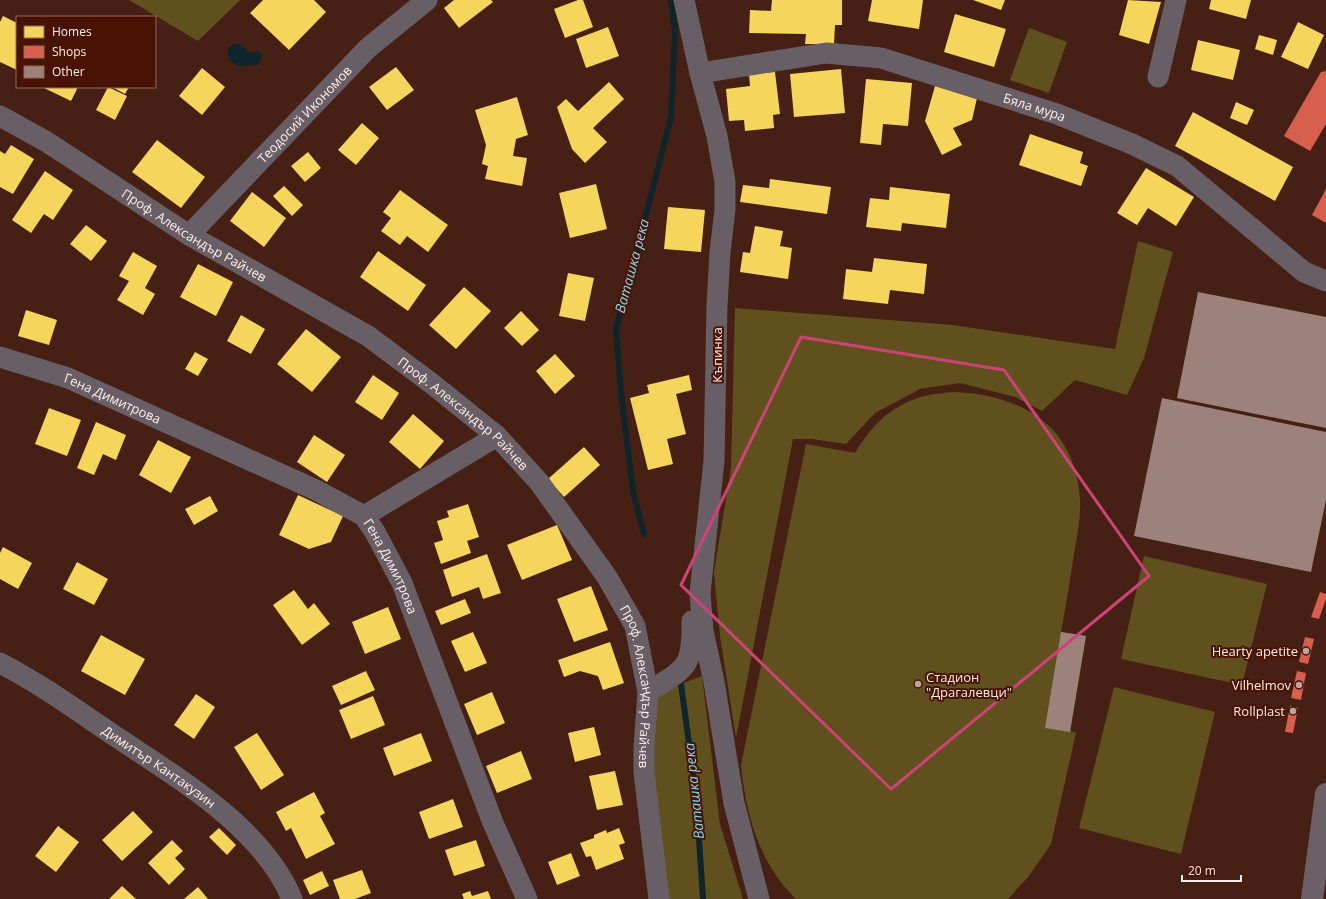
<svg xmlns="http://www.w3.org/2000/svg" width="1326" height="899" font-family="'Open Sans',sans-serif">
<style>
.green{fill:#5f501d}
.water{fill:#0f252b}
.homes{fill:#f6d55c}
.shops{fill:#d6604d}
.lines{fill:none;stroke-linecap:round;stroke-linejoin:round}
.stream{stroke:#0f252b;stroke-width:6}
.building{fill:#9d827c}
.minor{stroke:#685f66;stroke-width:21}
.secondary{stroke:#6c6066;stroke-width:22}
.marked{fill:none;stroke:#ce4377;stroke-width:3;stroke-linejoin:round}
.poi-dot{fill:#bea59d;stroke:#481303;stroke-width:1.5}
.labels{text-anchor:middle;stroke-width:4;stroke-linejoin:round;paint-order:stroke}
.street-label{font-size:13px;fill:#ffede7;stroke:#481303}
.poi-label{font-size:13px;fill:#ffede7;stroke:#481303;text-anchor:end}
.water-label{font-size:14px;font-style:italic;fill:#7edcf6;stroke:#481303}
</style>
<rect width="100%" height="100%" fill="#462014"/>
<path class="green" d="M129,0H240L198,41Z
M1029,28L1067,42L1049,93L1010,80Z
M1138,241L1173,252L1144,358L1127,395L1075,380L1042,411L1015,397L960,383L920,389L875,413L846,444L812,439H793L736,738L720,636L714,572L731,468L735,308L953,325L1115,349Z
M956,392C1024,396 1075,426 1080,499C1081,518 1077,536 1074,554C1070,580 1066,606 1061,632L1086,636L1070,731L1076,733L1051,844L1029,876L1008,899H796C759,863 746,815 741,765L806,444L855,453C880,412 907,394 956,392Z
M1144,556L1267,584L1242,685L1121,659Z
M702,676L720,824L743,899H667L651,742L655,694Z
M1114,687L1215,712L1181,854L1079,828Z"/>
<path class="water" d="M234,44H240L250,53L259,50L262,57L258,65L238,66L230,61L227,53L229,47Z"/>
<path class="homes" d="M263,0H314L326,12L289,50L250,13Z
M454,0H491L493,2L459,28L444,8Z
M578,0H583L593,27L565,38L554,9Z
M772,0H842V25H835L834,44H805L806,34L749,33L750,10L771,11Z
M872,0H923L919,29L868,21Z
M973,0H1005L1001,10Z
M1128,0L1161,2L1149,44L1119,35Z
M1211,0H1251L1246,19L1209,9Z
M955,14L1006,29L994,67L944,52Z
M3,16L17,23V70L0,62V22Z
M1298,22L1324,35L1308,69L1281,57Z
M608,27L619,56L586,68L576,39Z
M1259,35L1277,40L1273,55L1255,49Z
M1198,40L1240,50L1233,80L1191,70Z
M396,67L414,90L387,110L369,87Z
M202,68L225,87L202,115L179,96Z
M841,69L845,113L794,117L790,74Z
M775,72L780,114L773,115L774,128L745,131L744,120L729,121L726,89L750,86L749,74Z
M866,79L912,83L908,126L883,124L881,145L860,143Z
M609,82L624,99L593,128L607,142L585,163L572,149L557,107L566,99L578,111Z
M935,86L977,98L972,120L953,128L962,145L942,155L925,121Z
M42,87H78L71,101Z
M108,87L127,96L115,120L96,110Z
M112,87H129L125,94Z
M517,97L528,135L516,139L513,156L527,158L522,186L485,179L488,166L482,164L486,145L475,110Z
M1236,102L1254,110L1247,125L1230,118Z
M1193,112L1293,167L1275,201L1175,146Z
M362,123L379,138L356,165L338,150Z
M1030,134L1083,152L1080,163L1088,166L1081,186L1019,165Z
M157,140L205,177L181,208L132,172Z
M11,145L34,159L13,194L0,187V151L5,154Z
M308,152L321,168L305,182L291,166Z
M1146,168L1194,197L1176,226L1148,208L1137,225L1117,213Z
M45,171L73,190L53,220L44,214L31,233L12,220Z
M770,179L831,187L827,214L740,202L743,185L769,188Z
M596,184L607,229L570,238L559,193Z
M284,186L303,205L292,216L273,196Z
M890,187L950,194L946,228L902,223L901,231L866,227L870,198L889,200Z
M400,190L448,225L428,252L407,236L400,245L381,231L391,218L383,212Z
M252,192L286,218L264,247L230,221Z
M668,207L705,210L701,252L664,249Z
M86,225L107,241L91,261L70,244Z
M755,226L783,231L780,246L792,248L788,279L740,272L743,252L750,253Z
M378,251L426,285L408,311L360,277Z
M133,252L157,266L145,288L155,294L143,315L117,300L129,281L119,276Z
M874,258L927,264L924,294L890,290L888,304L843,299L846,269L872,272Z
M198,264L233,282L216,316L180,297Z
M568,273L594,278L585,321L559,316Z
M464,287L491,311L456,349L429,325Z
M26,310L57,320L49,345L18,336Z
M521,311L539,330L522,346L504,328Z
M241,315L265,329L251,354L227,341Z
M306,329L341,357L312,392L277,364Z
M195,352L208,359L198,376L185,369Z
M555,354L575,376L555,394L536,371Z
M373,375L399,393L382,420L355,402Z
M689,375L692,390L676,394L686,434L667,439L673,464L648,470L630,398L649,393L647,385Z
M49,408L81,420L67,456L35,444Z
M413,414L444,441L420,469L389,442Z
M96,422L126,435L116,460L103,454L94,475L77,468Z
M314,435L345,455L327,482L297,462Z
M158,440L191,457L171,493L139,475Z
M584,447L600,465L564,497L548,479Z
M298,495L343,516L331,542L309,549L279,535Z
M210,496L218,511L194,525L185,509Z
M468,504L479,537L467,541L471,553L441,564L434,543L443,540L437,521L449,517L447,511Z
M557,525L572,560L522,580L507,545Z
M3,547L32,563L18,589L0,579V553Z
M487,554L501,593L483,599L479,587L452,597L443,570Z
M77,562L108,579L94,605L63,589Z
M591,586L608,630L574,642L557,599Z
M294,590L308,609L314,603L330,624L302,645L273,605Z
M465,599L471,613L441,625L435,611Z
M388,607L401,639L365,654L352,622Z
M473,632L487,663L465,672L451,641Z
M101,635L145,659L125,695L81,671Z
M610,642L624,683L603,690L598,676L580,671L564,677L558,660Z
M366,671L375,690L341,705L332,686Z
M492,692L505,723L477,735L464,704Z
M196,694L215,707L194,739L174,725Z
M373,696L385,725L351,739L339,710Z
M594,727L601,755L575,762L568,733Z
M257,733L284,775L261,790L234,747Z
M421,733L432,761L394,776L383,748Z
M521,751L532,779L497,793L486,766Z
M615,771L623,805L597,810L589,776Z
M314,792L325,813L320,816L335,844L306,859L291,828L286,831L276,812Z
M453,799L463,827L429,839L419,812Z
M133,811L153,832L122,861L102,840Z
M58,826L79,842L56,872L35,856Z
M219,828L236,845L227,855L209,837Z
M619,828L625,843L619,845L624,859L596,870L591,856L586,857L580,843L594,838V835L606,830L607,833Z
M172,840L183,851L175,858L185,869L169,885L148,863Z
M476,840L485,866L454,876L445,850Z
M571,853L580,876L557,885L548,862Z
M362,870L371,893L355,899H340L333,880Z
M322,871L329,886L310,895L303,880Z
M122,886L136,899H109Z
M198,887L208,899H184Z
M470,891L472,896L488,891L491,899H464L462,894Z"/>
<path class="shops" d="M1326,71V124L1310,151L1284,136L1321,72Z
M1326,189V223L1312,215Z
M1320,592L1326,594V599L1319,619L1311,617Z
M1305,637L1314,639L1308,664L1299,662Z
M1297,671L1306,673L1301,700L1291,698Z
M1290,706L1298,708L1293,733L1285,732Z"/>
<g class="lines">
<path class="stream" d="M644,534L633,491L621,393L616,329L671,118L675,31L671,0
M681,684L696,795L703,899"/>
</g>
<path class="building" d="M1198,292L1326,317V428L1177,398Z
M1162,398L1326,432V500L1311,572L1134,536Z
M1061,632L1086,636L1070,732L1045,728Z"/>
<g class="lines">
<g class="minor">
<path d="M684,0L700,73L717,136L725,182V210L720,252L717,306L714,461L700,593L703,631L714,682L734,803L759,899"/>
<path id="s1" d="M700,73L826,53L881,58L1057,114L1132,144L1177,166L1304,272L1326,281"/>
<path d="M1158,77L1176,0"/>
<path id="s2" d="M0,116L47,142L189,235L368,336L431,383L497,436L539,482L607,577L635,626L648,692L644,746V772L659,899"/>
<path id="s3" d="M189,235L368,48L427,0"/>
<path id="s4" d="M0,357L68,378L316,490L364,516L375,532L402,583L493,823L527,899"/>
<path d="M364,516L497,436"/>
<path id="s5" d="M0,663C41,684 79,712 118,738C179,779 263,828 292,899"/>
<path d="M648,692C686,668 693,668 692,621"/>
</g>
<path class="secondary" d="M1312,899L1326,794"/>
</g>
<path class="marked" d="M801,337L1004,370L1149,576L891,789L681,585Z"/>
<g class="poi-dot">
<circle cx="1306" cy="651" r="4"/>
<circle cx="918" cy="684" r="4"/>
<circle cx="1299" cy="685" r="4"/>
<circle cx="1293" cy="711" r="4"/>
</g>
<g class="labels">
<g class="street-label">
<text dy="5" stroke="none"><textPath href="#s1" startOffset="344">Бяла мура</textPath></text>
<text dy="5" stroke="none"><textPath href="#s3" startOffset="167">Теодосий Икономов</textPath></text>
<text dy="5" stroke="none"><textPath href="#s2" startOffset="228">Проф. Александър Райчев</textPath></text>
<text transform="translate(717 355) rotate(-90)" y="5">Къпинка</text>
<text dy="5" stroke="none"><textPath href="#s4" startOffset="120">Гена Димитрова</textPath></text>
<text dy="5" stroke="none"><textPath href="#s2" startOffset="552">Проф. Александър Райчев</textPath></text>
<text dy="5" stroke="none"><textPath href="#s4" startOffset="455">Гена Димитрова</textPath></text>
<text dy="5" stroke="none"><textPath href="#s2" startOffset="888">Проф. Александър Райчев</textPath></text>
<text dy="5" stroke="none"><textPath href="#s5" startOffset="190">Димитър Кантакузин</textPath></text>
</g>
<g class="poi-label">
<text x="1298" y="656">Hearty apetite</text>
<text x="926" y="682" text-anchor="start">Стадион<tspan x="926" dy="15">"Драгалевци"</tspan></text>
<text x="1291" y="690">Vilhelmov</text>
<text x="1285" y="716">Rollplast</text>
</g>
<g class="water-label">
<text transform="translate(632 266) rotate(-75)" y="5">Ваташка река</text>
<text transform="translate(694 791) rotate(-96)" y="5">Ваташка река</text>
</g>
</g>
<rect x="16" y="16" width="140" height="72" fill="#481303" stroke="#916a5e"/>
<rect x="24" y="26" width="20" height="12" fill="#f6d55c" stroke="#916a5e"/>
<text x="52" y="36" font-size="12" fill="#ffede7">Homes</text>
<rect x="24" y="46" width="20" height="12" fill="#d6604d" stroke="#916a5e"/>
<text x="52" y="56" font-size="12" fill="#ffede7">Shops</text>
<rect x="24" y="66" width="20" height="12" fill="#9d827c" stroke="#916a5e"/>
<text x="52" y="76" font-size="12" fill="#ffede7">Other</text>
<path d="M1182 875v6h59v-6" fill="none" stroke="#ffede7" stroke-width="2"/>
<text x="1188" y="875" font-size="12" fill="#ffede7" stroke="#481303" stroke-width="3" paint-order="stroke">20 m</text>
</svg>
